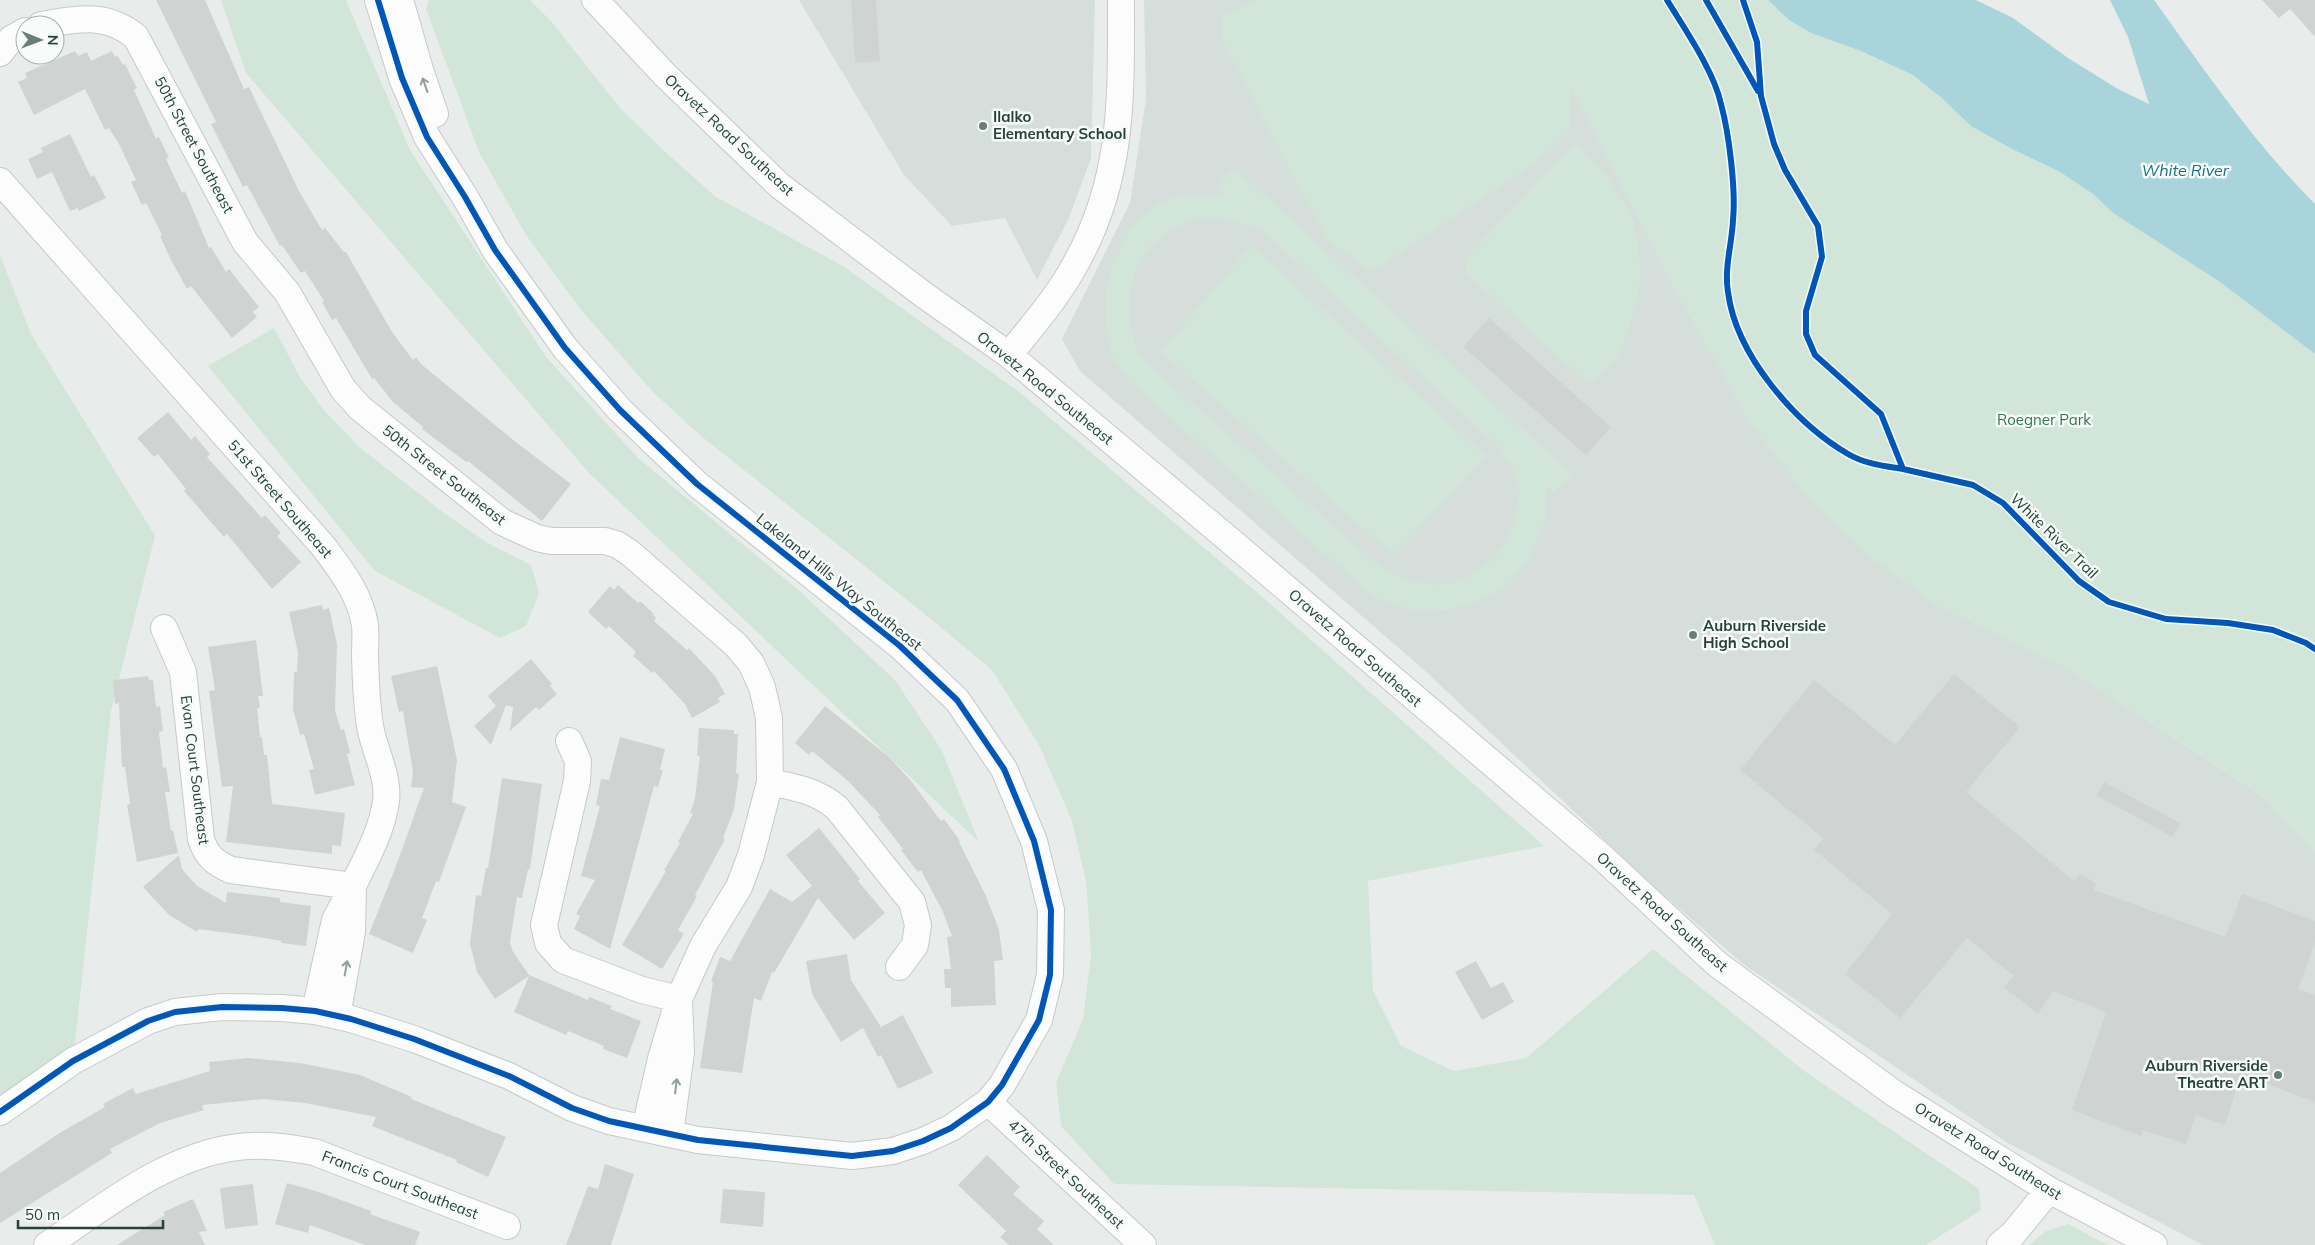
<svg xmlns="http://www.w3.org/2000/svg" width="2315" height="1245" font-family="Mulish,sans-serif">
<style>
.built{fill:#d6dedb}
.green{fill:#d1e6d8;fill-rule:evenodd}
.water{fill:#a9d4db}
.building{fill:#cfd4d2}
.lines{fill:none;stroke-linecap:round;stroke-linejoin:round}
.minor-casing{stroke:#c5cac8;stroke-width:28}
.minor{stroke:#fcfcfc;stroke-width:26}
.cycleway-casing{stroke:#f7fbf9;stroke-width:9}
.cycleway{stroke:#0057b8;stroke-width:6}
.oneway{stroke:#909f9b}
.poi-dot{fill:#697e78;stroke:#f7fbf9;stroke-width:2}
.labels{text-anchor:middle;stroke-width:5;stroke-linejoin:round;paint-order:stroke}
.poi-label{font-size:15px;font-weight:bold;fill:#24423a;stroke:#f7fbf9;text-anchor:start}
.street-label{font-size:15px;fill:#24423a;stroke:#f7fbf9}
.park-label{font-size:15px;fill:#2d7a4b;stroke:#f7fbf9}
.water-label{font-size:16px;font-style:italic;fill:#1c6f80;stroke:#f7fbf9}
</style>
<rect width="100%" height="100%" fill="#e8edeb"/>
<path class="built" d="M799,0H1095L1091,158L1069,218L1037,280L1005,218L952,226L904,175Z
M1144,0H1528L1675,289L1751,423L1937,605L2064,666L2262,796L2315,852V1245H2203L2008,1143L1743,964L1649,882L1424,670L1080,371L1062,339L1130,203L1146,99Z"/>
<path class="green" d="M221,0H346L410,150L546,357L638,458L796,588L895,680L941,749L979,842L589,473L246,73Z
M429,0H530L551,21L621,109L661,148L716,197L843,266L1018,391L1260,595L1544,846L1368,881L1373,991L1401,1046L1454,1071L1526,1058L1653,949L1807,1073L1979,1189L1981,1210L1926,1245H1715L1694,1195L1114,1184L1061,1126L1056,1083L1083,1019L1091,954L1086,881L1072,821L1040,747L992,670L926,615L701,436L653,392L581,310L526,235L479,152L426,9Z
M1258,0H1768L1789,20L1811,33L1861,51L1913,75L2014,150L2060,172L2093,194L2113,213L2220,282L2315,354V852L2262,796L2064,666L1937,605L1873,559L1809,499L1751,423L1675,289L1570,85L1569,131L1538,161L1371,272L1327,239L1221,38L1223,16Z
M1575,143L1608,178L1633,218L1639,254L1640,280L1634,313L1618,357L1589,384L1466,273L1468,256Z
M1234,168L1573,475L1553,492L1546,486L1545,519L1529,559L1506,587L1476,602L1448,610L1408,609L1374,597L1130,382L1111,355L1106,325L1105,291L1115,260L1130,230L1157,204L1182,195L1227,197L1217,187ZM1196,218L1227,220L1260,228L1499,447C1507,459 1516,470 1519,484C1520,489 1519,494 1518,499C1516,540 1489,575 1448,584C1428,588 1403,579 1385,571L1151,367L1137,351L1130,322L1129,295L1136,268L1149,248L1169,230Z
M1251,246L1486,456L1394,555L1161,352Z
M0,255L31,334L155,536L111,711L73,1061L0,1112Z
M274,328L301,379L323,409L359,447L444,513L489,544L531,565L539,593L526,626L500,638L375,571L208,366Z
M2068,1224L2108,1245H2029L2046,1231Z"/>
<path class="water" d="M1768,0H1976L2013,18L2068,58L2118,89L2149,104L2128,37L2110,0H2154C2205,71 2253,142 2315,204V354L2220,282L2113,213L2093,194L2060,172L2014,150L1971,126L1943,99L1913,75L1861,51L1811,33L1789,20Z"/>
<path class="building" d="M156,0H205L244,89L249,87L299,191L322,230L325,228L344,252H346L392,332L413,360L416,357L421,364L512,439L571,484L542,521L468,461L466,462L422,429L423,427L393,402L374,378L372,379L336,318L332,320L322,302L324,301L305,271L301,273L282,245L280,246L247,185L243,187L211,124L216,122Z
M851,0H876L880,61L855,63Z
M2262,0H2315V37L2290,9L2279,18Z
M75,51L78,56L87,52L91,61L112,51L115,57L118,56L123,65L125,64L137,88L134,90L156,139L159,137L169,158L166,159L182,193L185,191L209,248L211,247L226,272L229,269L259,307L253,312L257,317L232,338L191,286L187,289L171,260L160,236L162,235L146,203L142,205L131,182L136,180L119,144L109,128L105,130L85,89L34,115L18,82L27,78L25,73Z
M70,134L91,177L94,175L106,198L79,211L78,208L70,211L52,172L37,179L28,159L43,152L41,148Z
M1489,318L1611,427L1586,455L1463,347Z
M168,412L191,440L195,436L210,454L207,457L262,518L265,515L281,533L277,536L301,562L272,589L227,534L224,537L184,491L186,489L158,454L154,457L137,438Z
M618,585L638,603L640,601L654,614L653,615L656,618L654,621L687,650L689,648L715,676L725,694L718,698L720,702L692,718L685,704L654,671L652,673L633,656L636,652L609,626L606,629L588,612L610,586L614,590Z
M322,605L323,610L329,608L337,644L335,711L341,730L344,729L350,753L347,754L355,785L315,795L309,770L314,769L304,734L300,735L293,709L294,672H297L298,652L289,612Z
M256,640L263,696H258L260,707L257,708L260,737H262L264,755H267L272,804L345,813L341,846L332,845V854L226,842L233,786L222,787L209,691L215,690L208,647Z
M531,659L552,684L550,686L557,694L539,710L536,707L510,731L513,707L506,705L491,745L474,726L496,706L488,696Z
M437,666L457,760L452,802L466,807L439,882L436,881L422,918L427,920L413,953L369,934L396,866L424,788L411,787L413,772L403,711L399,712L391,676Z
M1954,674L2020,727L1966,792L2074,881L2081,874L2096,884L2094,890L2225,937L2242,894L2315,921V942L2298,989L2315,995V1102L2267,1084L2263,1091L2239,1082L2225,1125L2196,1115L2186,1144L2143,1130L2141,1136L2072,1110L2106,1012L2053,991L2038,1014L2004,987L2014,976L1967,938L1900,1018L1845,974L1892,914L1814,850L1823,838L1740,770L1814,680L1895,745Z
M148,676L149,680H153L156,707L160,706L163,731L159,732L163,768L166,767L170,792H165L171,831L173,830L178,853L137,862L127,805L130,804L125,767H122L119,703L115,704L113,680Z
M825,706L889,757L911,781L941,821L944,819L960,841L959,842L986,896L999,930L1003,960L994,961L996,1005L951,1007V988H945L944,969H951L947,937L952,936L943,912L921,870L918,872L901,850L903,849L878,817L880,815L848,781L812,751L809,755L795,743Z
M699,728L734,730V734H738L736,773L739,774L734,809L723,838L725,839L695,895L697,896L678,930L684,934L662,969L622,945L666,871L664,870L680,843L678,842L693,814L690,813L695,799L700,756H697Z
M620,737L665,749L660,770H663L658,787L654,786L610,949L574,929L580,916L576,914L595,880L581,876L600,806L596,805L601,779L609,780Z
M502,778L542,784L530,869H528L522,898L517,897L510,942L513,952L529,975L588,1000L589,997L612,1006L610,1009L641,1021L627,1058L603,1049L604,1046L568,1031L566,1035L514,1012L529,976L495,999L477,972L470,944L476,895L481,896L486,868H488Z
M2104,782L2180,823L2173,837L2097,796Z
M819,828L860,879L858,881L885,913L854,940L818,898L774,973L772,972L761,1001L754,998L742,1073L700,1068L713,982L711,981L720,957L730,961L770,889L792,902L812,886L786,855Z
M179,855L182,869L197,886L226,903L227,892L280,898V902L311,906L306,946L281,943L282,941L252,936L198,929L197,932L169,915L143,887Z
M847,954L851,980L881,1027L903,1015L933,1073L898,1089L881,1055L878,1057L863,1028L841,1042L812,994L806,961Z
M1476,961L1491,988L1503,982L1514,1002L1482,1020L1455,972Z
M248,1058L300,1063L360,1075L412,1097L411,1099L506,1137L488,1177L456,1162L457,1160L372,1126L376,1117L305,1103L263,1099L202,1105L204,1110L160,1123L110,1149L112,1153L0,1223V1173L58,1134L105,1107L103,1104L133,1088L136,1094L210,1071L209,1062Z
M987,1155L1020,1187L1013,1194L1044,1221L1037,1229L1054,1245H1009L1000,1237L1006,1231L958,1185Z
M605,1164L634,1174L611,1245H566L588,1186L598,1189Z
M287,1183L319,1192L371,1211L370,1214L420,1232L415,1245H365L310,1225L308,1233L275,1224Z
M253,1184L258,1225L225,1229L220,1188Z
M723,1189L765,1192L763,1227L720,1223Z
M193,1199L207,1231L199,1232L205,1245H117L165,1215L163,1212Z"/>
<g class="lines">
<defs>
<path id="minor" d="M400,0L421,73L435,114
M595,0L665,75L780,186L924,295L1009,355L1233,543L1602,857L1717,964L1895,1094L2049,1190L2154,1245
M41,25C78,19 106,12 136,37L245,242L287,292L343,389L360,408L502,522L537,538L551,541H605L618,545L630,553L736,645L751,663L762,687L769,718L770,782L751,855L739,887L703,946L679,999L642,990L563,960L548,943L544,925L577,781L578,761L569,741
M0,53L11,39L25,31
M0,181L323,546C341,570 360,594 365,625C366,635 365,646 365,656C366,681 366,706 371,731C376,754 389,777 386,801C382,831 366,859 353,886L231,870C215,863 207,857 201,839L183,672L164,628
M1009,355C1032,326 1058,297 1076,263C1124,177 1121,96 1121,0
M770,782C795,787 817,791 837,808L912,902L918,925L915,945L899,967
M315,1011L335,920L353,886L352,932L337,1016
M988,1102L1143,1245
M0,1112L73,1061L148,1021L175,1012L222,1007L282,1008L315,1011L351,1019L414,1039L509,1076L572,1108L609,1121L698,1140L852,1156L893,1151L923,1141L951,1128L988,1102L1002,1085L1039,1020L1050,975L1051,910L1034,841L1004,769L957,700L900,646L697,484L620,410L565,348L495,250L465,197L427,137L402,78L378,0
M645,1128L662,1055L679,999L681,1052L670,1134
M47,1245C103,1208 162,1159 231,1148C258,1143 286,1147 314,1152L507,1226
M2000,1245L2013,1234L2049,1190"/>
</defs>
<use href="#minor" class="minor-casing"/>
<use href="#minor" class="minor"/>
<defs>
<path id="cycleway" d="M1667,0C1684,28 1714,71 1721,104C1729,133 1736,190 1733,220C1732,244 1724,268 1728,292C1736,355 1795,423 1848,454C1865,464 1884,466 1903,469
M1706,0L1758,91
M1743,0L1757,42L1761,96L1774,144L1785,170L1818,226L1822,257L1806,311V334L1815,355L1881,414L1903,469L1973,485L2003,503L2079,581L2109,602L2166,619L2228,623L2273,630L2306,643L2315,649
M0,1112L73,1061L148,1021L175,1012L222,1007L282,1008L315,1011L351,1019L414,1039L509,1076L572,1108L609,1121L698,1140L852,1156L893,1151L923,1141L951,1128L988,1102L1002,1085L1039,1020L1050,975L1051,910L1034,841L1004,769L957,700L900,646L697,484L620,410L565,348L495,250L465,197L427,137L402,78L378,0"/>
</defs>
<use href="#cycleway" class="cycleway-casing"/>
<use href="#cycleway" class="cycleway"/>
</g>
<defs><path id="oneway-shaft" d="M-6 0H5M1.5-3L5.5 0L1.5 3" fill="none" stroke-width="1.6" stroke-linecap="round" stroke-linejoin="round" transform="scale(1.25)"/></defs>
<g class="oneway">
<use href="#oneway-shaft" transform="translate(425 85) rotate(-109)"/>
<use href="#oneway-shaft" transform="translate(346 968) rotate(-80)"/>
<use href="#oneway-shaft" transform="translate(676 1086) rotate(-83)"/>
</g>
<g class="poi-dot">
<circle cx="983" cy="126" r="5"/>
<circle cx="1693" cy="635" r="5"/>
<circle cx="2278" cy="1075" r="5"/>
</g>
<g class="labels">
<g class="poi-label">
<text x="993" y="122">Ilalko<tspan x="993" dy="17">Elementary School</tspan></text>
<text x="1703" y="631">Auburn Riverside<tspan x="1703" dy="17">High School</tspan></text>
<text x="2268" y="1071" text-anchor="end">Auburn Riverside<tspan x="2268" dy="17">Theatre ART</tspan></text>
</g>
<g class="street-label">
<text transform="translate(729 135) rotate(43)" y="5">Oravetz Road Southeast</text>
<text transform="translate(194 145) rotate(62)" y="5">50th Street Southeast</text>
<text transform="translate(1045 388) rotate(39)" y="5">Oravetz Road Southeast</text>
<text transform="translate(444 475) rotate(38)" y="5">50th Street Southeast</text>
<text transform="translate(280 499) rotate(49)" y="5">51st Street Southeast</text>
<text transform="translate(2054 536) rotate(44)" y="5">White River Trail</text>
<text transform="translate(839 582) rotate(39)" y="5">Lakeland Hills Way Southeast</text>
<text transform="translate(1355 648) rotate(41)" y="5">Oravetz Road Southeast</text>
<text transform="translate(195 770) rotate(83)" y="5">Evan Court Southeast</text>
<text transform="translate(1662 912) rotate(42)" y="5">Oravetz Road Southeast</text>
<text transform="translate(1988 1151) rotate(32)" y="5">Oravetz Road Southeast</text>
<text transform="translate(1066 1174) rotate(43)" y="5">47th Street Southeast</text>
<text transform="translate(400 1185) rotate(21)" y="5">Francis Court Southeast</text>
</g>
<g class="park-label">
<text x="2044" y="425">Roegner Park</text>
</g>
<g class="water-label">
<text x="2185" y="176">White River</text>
</g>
</g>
<g transform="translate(40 40) rotate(91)"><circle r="24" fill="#f7fbf9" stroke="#a3b1ad"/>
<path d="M0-4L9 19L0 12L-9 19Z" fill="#697e78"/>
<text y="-8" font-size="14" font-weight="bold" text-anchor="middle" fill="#24423a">N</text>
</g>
<path d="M18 1220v8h145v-8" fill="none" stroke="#24423a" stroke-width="2.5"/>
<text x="25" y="1220" font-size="15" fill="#24423a" stroke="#f7fbf9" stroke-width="4" paint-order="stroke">50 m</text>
</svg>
